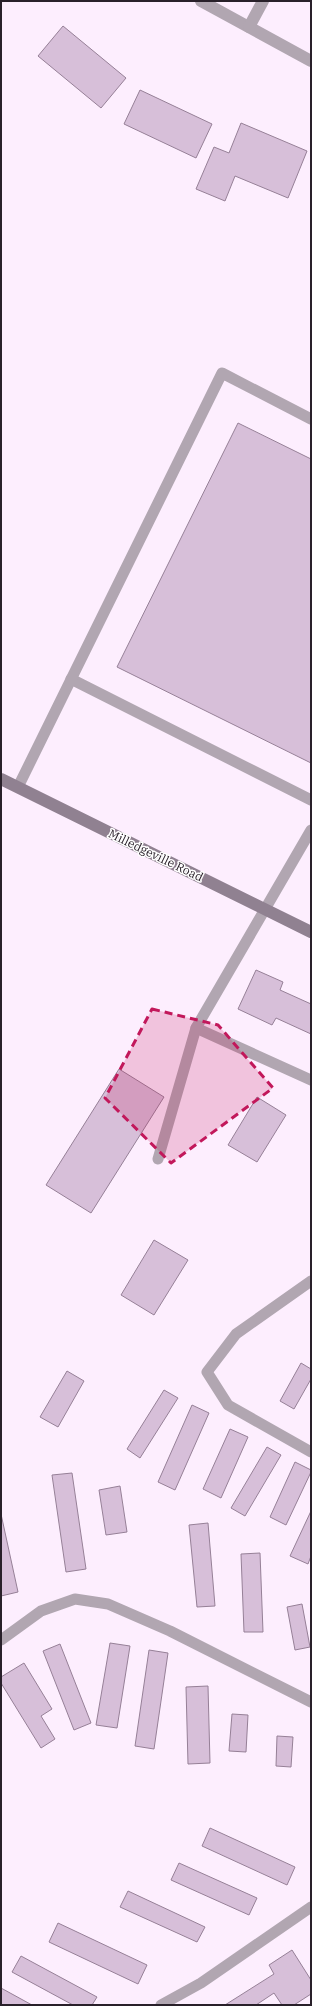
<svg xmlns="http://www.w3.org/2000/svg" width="312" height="2006" font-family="'IBM Plex Serif',serif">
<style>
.building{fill:#d7bfd9;stroke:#968097}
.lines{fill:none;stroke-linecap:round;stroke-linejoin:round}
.lane{stroke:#b1a6b1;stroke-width:11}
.street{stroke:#b1a6b1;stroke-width:12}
.secondary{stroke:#908191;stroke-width:12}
.marked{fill:#c2185b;fill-opacity:0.2;stroke:#c2185b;stroke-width:3;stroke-dasharray:8 5;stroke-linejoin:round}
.labels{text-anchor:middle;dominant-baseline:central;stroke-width:3;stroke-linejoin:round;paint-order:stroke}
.street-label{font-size:12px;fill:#29202a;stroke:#fff}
</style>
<rect width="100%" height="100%" fill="#fdeefe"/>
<g class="building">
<path d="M63,26L126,78L101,108L38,56Z"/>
<path d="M140,90L212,124L196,158L124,124Z"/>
<path d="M241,123L307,151L288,198L235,176L225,201L196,189L214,147L229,153Z"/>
<path d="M238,423L311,459V763L117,667Z"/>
<path d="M256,970L283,982L280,990L311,1004V1034L276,1018L272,1025L238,1009Z"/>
<path d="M119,1069L164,1097L91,1213L46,1185Z"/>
<path d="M257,1097L286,1115L257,1162L228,1145Z"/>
<path d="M154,1240L188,1260L154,1315L121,1295Z"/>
<path d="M301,1363L311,1369V1379L294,1409L280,1401Z"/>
<path d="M67,1371L84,1381L58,1427L40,1417Z"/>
<path d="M164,1390L178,1398L140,1458L127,1449Z"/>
<path d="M192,1405L209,1413L175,1490L158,1482Z"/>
<path d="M230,1429L248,1437L221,1498L203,1489Z"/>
<path d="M267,1447L281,1455L245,1516L231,1508Z"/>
<path d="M295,1462L311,1470V1472L286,1525L270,1517Z"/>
<path d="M72,1473L86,1569L66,1572L52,1475Z"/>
<path d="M120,1486L127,1532L106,1535L99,1490Z"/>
<path d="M311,1511V1556L308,1564L290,1556Z"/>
<path d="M1,1514L18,1592L1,1596Z"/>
<path d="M208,1523L215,1606L197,1607L189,1525Z"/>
<path d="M260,1553L263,1632H244L241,1554Z"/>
<path d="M302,1604L310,1647L295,1650L287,1607Z"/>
<path d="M110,1643L130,1646L117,1728L96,1725Z"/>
<path d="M60,1644L91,1723L74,1730L43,1651Z"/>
<path d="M149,1650L168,1653L154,1749L135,1746Z"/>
<path d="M24,1663L52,1709L41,1716L55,1739L41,1748L1,1683V1677Z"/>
<path d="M208,1686L210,1763L188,1764L186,1687Z"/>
<path d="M232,1714L248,1715L246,1752L229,1751Z"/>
<path d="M277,1736L293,1737L291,1767L276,1766Z"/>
<path d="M210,1828L295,1867L287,1885L202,1846Z"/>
<path d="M179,1863L257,1898L249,1915L171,1880Z"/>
<path d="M128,1891L205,1927L197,1942L120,1907Z"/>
<path d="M58,1923L147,1965L138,1984L49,1942Z"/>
<path d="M292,1950L311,1980V1994L294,2005H282L274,1993L256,2005H225L274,1974L269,1965Z"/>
<path d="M21,1956L97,1997L92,2005H73L12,1972Z"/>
<path d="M1,1988L32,2005H1Z"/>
</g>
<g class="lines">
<g class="lane">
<path d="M71,679L311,800"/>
<path d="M18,787L222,373L311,419"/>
<path d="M196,1028L311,1080"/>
<path d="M158,1159L196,1028L311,830"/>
<path d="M311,1281L236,1334L207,1372L228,1405L311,1452"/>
<path d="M1,1640L41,1611L75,1599L108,1604L170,1631L311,1702"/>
<path d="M161,2005L201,1983L311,1907"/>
</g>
<g class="street">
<path d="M201,1L311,61"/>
<path d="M249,27L263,1"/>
</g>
<path class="secondary" d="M1,779L311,932"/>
</g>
<path class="marked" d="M152,1009L218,1025L273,1088L171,1163L105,1098Z"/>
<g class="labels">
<g class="street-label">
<text transform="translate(156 855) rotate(26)">Milledgeville Road</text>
</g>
</g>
<rect width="312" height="2006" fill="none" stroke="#29202a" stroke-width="4"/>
</svg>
